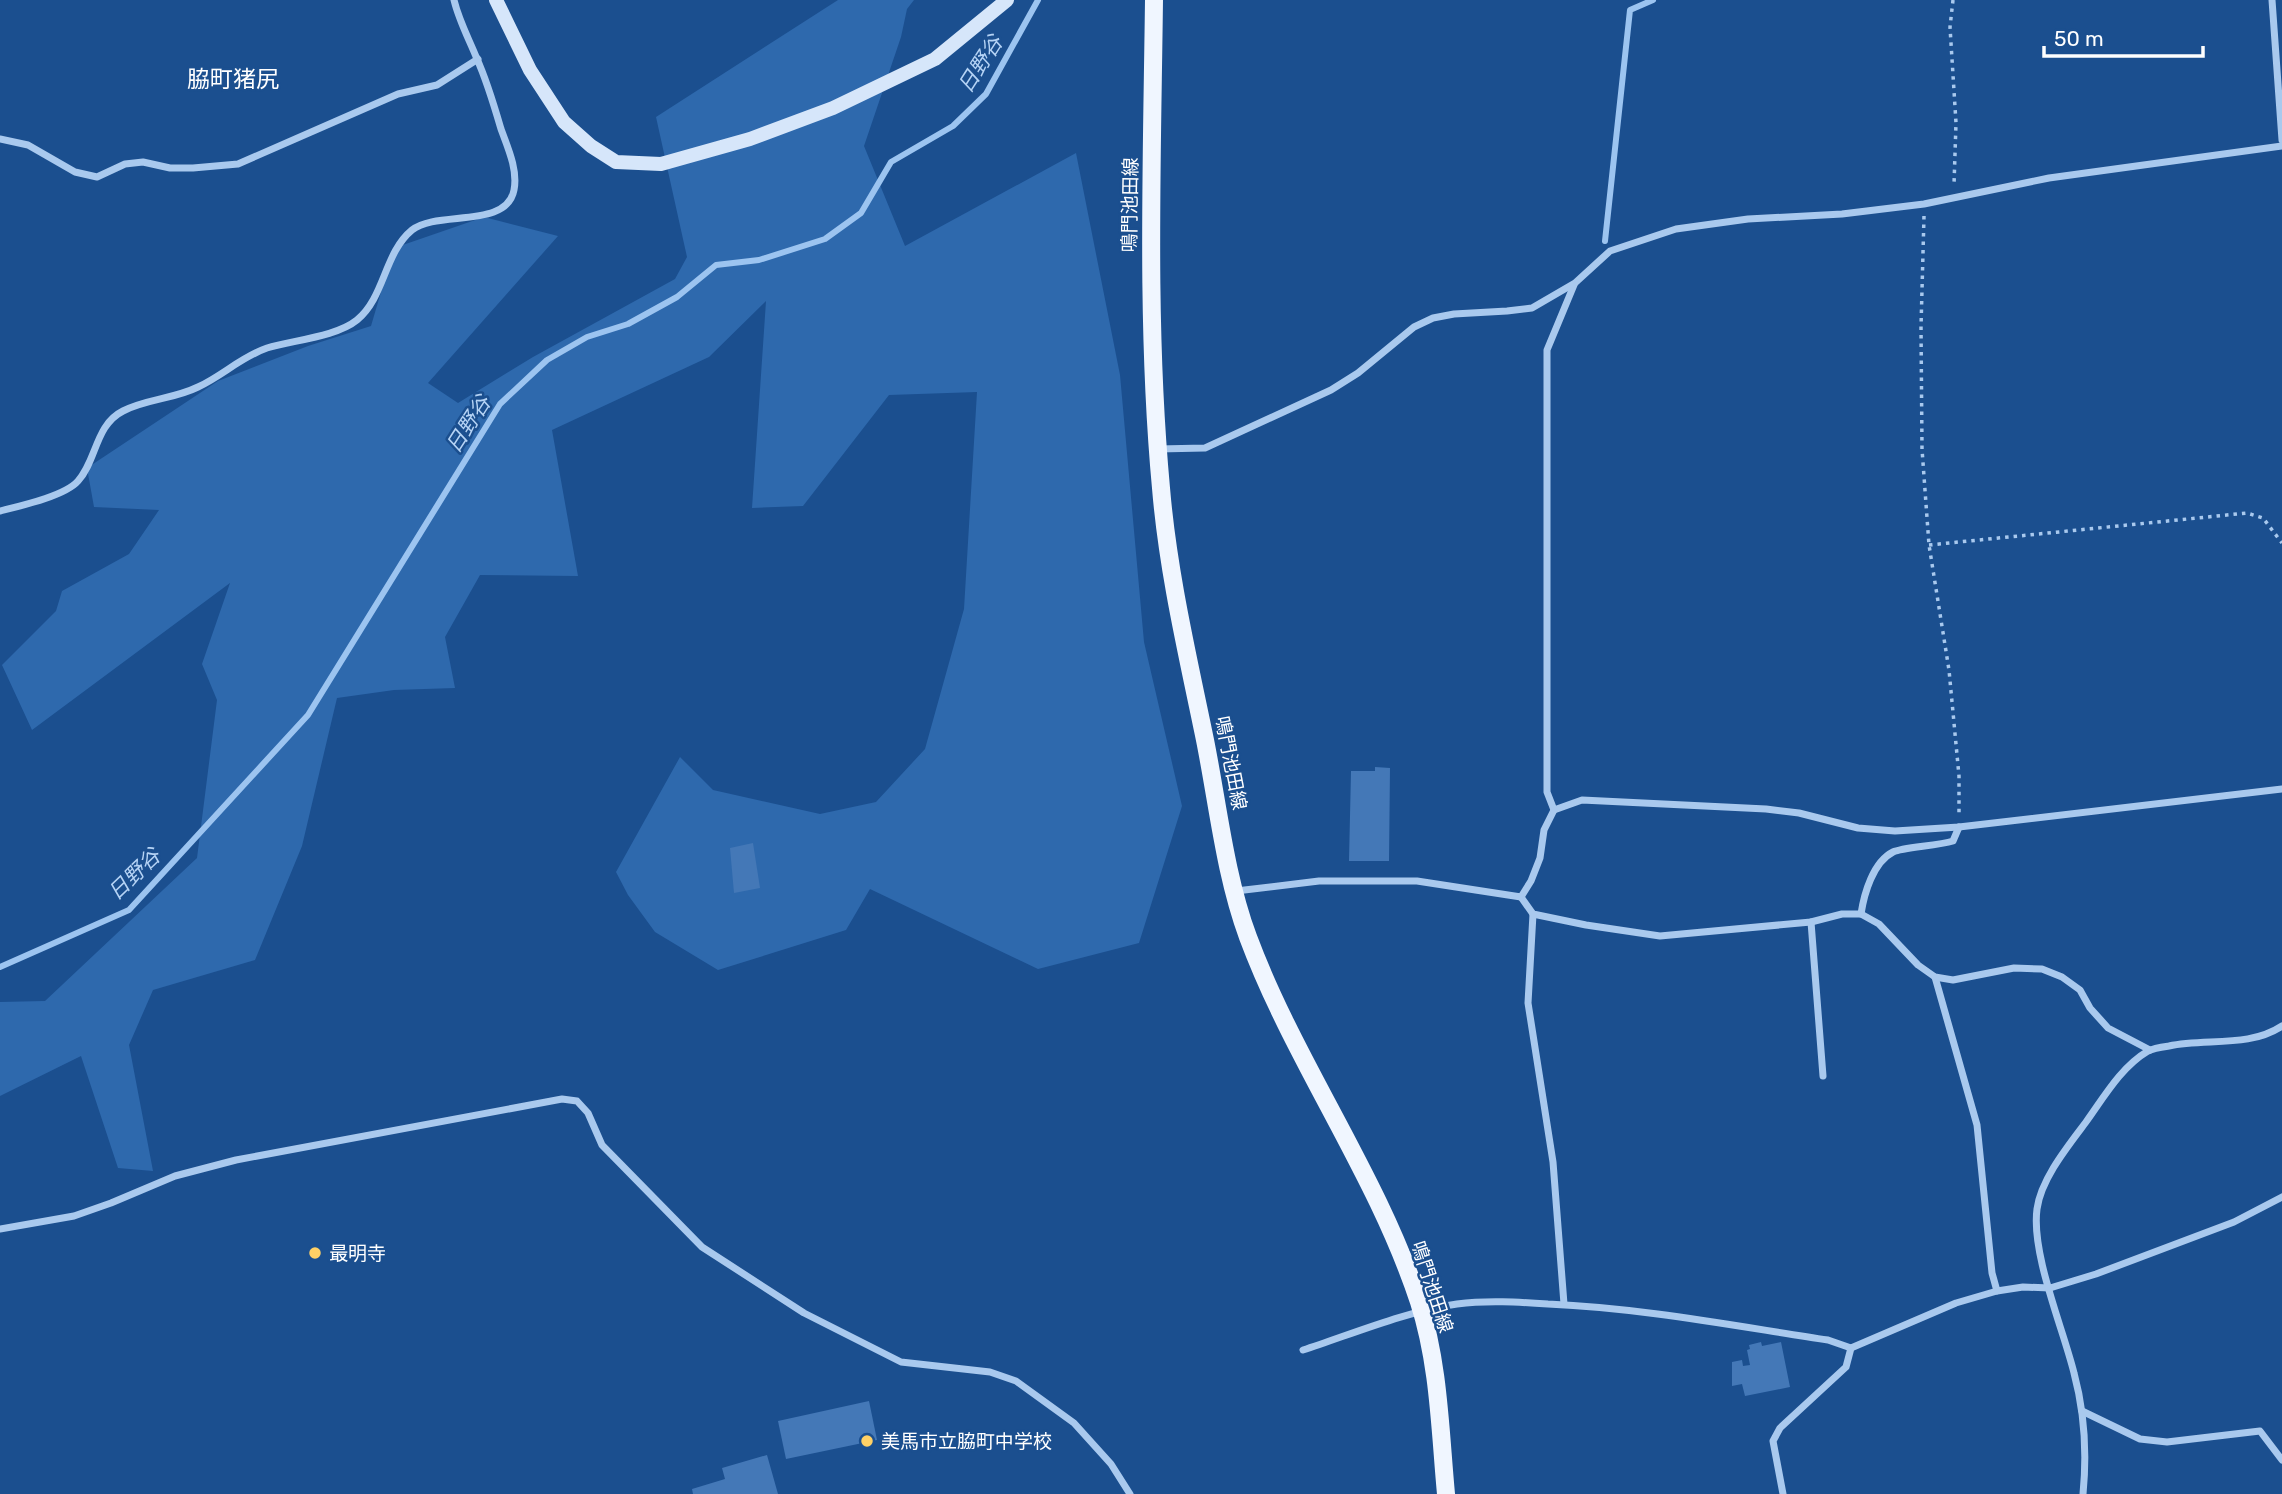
<svg xmlns="http://www.w3.org/2000/svg" width="2282" height="1494" font-family="Rubik,'Noto Sans JP',sans-serif">
<style>
.green{fill:#2e69ad}
.lines{fill:none;stroke-linecap:round;stroke-linejoin:round}
.stream{stroke:#9cc4f0;stroke-width:6}
.building{fill:#4478b7}
.path{stroke:#a9c9ee;stroke-width:3.5;stroke-dasharray:3.5 5;stroke-linecap:butt}
.street{stroke:#a9c9ee;stroke-width:7}
.secondary{stroke:#d6e6fa;stroke-width:14}
.primary{stroke:#f0f6ff;stroke-width:18}
.poi-dot{fill:#ffd166;stroke:#1b4f8f;stroke-width:2.5}
.labels{text-anchor:middle;dominant-baseline:central;stroke-width:5;stroke-linejoin:round;paint-order:stroke}
.street-label{font-size:19px;fill:#fff;stroke:#1b4f8f}
.poi-label{font-size:19px;fill:#fff;stroke:#1b4f8f;text-anchor:start}
.water-label{font-size:21px;font-style:italic;fill:#b5d3f5;stroke:#1b4f8f}
.quarter-label{font-size:23px;fill:#fff;stroke:#1b4f8f}
</style>
<rect width="100%" height="100%" fill="#1b4f8f"/>
<path class="green" d="M838,0H914L907,9L901,37L864,146L905,246L1076,153L1120,375L1144,642L1182,806L1139,943L1038,969L870,889L846,930L718,970L655,932L628,895L616,872L680,757L713,790L820,814L876,802L925,749L964,609L977,392L889,395L803,506L752,508L766,301L709,357L552,430L578,576L480,575L445,637L455,688L394,690L337,698L302,846L255,960L153,990L129,1045L153,1171L118,1168L81,1056L0,1096V1002L45,1001L197,858L217,700L202,664L230,583L32,730L2,665L56,611L62,591L129,554L159,510L94,507L87,468L218,381L308,346L371,326L394,248L484,217L558,236L428,383L458,403L533,357L675,279L687,257L656,117Z"/>
<g class="lines">
<g class="stream">
<path d="M1605,241L1630,10L1653,0"/>
<path d="M0,967L129,910L308,715L500,404L547,360L587,337L628,324L677,297L716,265L759,260L825,239L861,213L891,162L953,126L986,94L1038,0"/>
</g>
</g>
<g class="building">
<path d="M1375,767L1390,768L1389,861H1349L1351,771H1375Z"/>
<path d="M753,843L760,888L734,893L730,848Z"/>
<path d="M1761,1342L1762,1346L1781,1342L1790,1387L1745,1396L1742,1384L1732,1386V1362L1742,1360L1743,1366L1750,1365L1747,1350L1750,1349L1749,1345Z"/>
<path d="M869,1401L877,1440L786,1459L778,1421Z"/>
<path d="M767,1455L778,1494H693L692,1489L725,1479L722,1468Z"/>
</g>
<g class="lines">
<g class="path">
<path d="M1953,0L1950,27L1956,123L1954,185"/>
<path d="M1924,216L1921,327L1922,449L1929,545L1949,670L1959,776V814"/>
<path d="M1929,545L2247,513L2263,518L2282,543"/>
</g>
<g class="street">
<path d="M2272,0L2282,140"/>
<path d="M0,139L28,145L75,172L97,177L125,164L143,162L170,168H193L238,164L398,94L437,85L478,59"/>
<path d="M1158,449L1205,448L1331,390L1358,373L1414,327L1433,318L1454,314L1507,311L1532,308L1575,283L1610,251L1676,229L1748,219L1842,214L1924,204L2049,178L2282,146"/>
<path d="M0,511C20,506 65,496 78,481C97,460 95,425 123,411C146,399 174,399 198,387C222,376 241,357 267,348C293,340 336,337 357,320C385,297 384,253 412,230C437,210 507,229 514,190C518,170 508,148 501,129C494,105 487,81 477,59C469,39 459,21 454,0"/>
<path d="M1554,810L1547,792V350L1574,285"/>
<path d="M1236,891L1319,881H1417L1521,897L1531,881L1540,858L1544,830L1554,810L1582,800L1766,809L1799,813L1858,828L1895,831L1959,827L2282,789"/>
<path d="M1521,897L1533,914L1586,925L1660,936L1811,922L1842,914H1861L1879,924L1918,965L1935,977L1953,980L2014,968L2042,969L2062,977L2080,990L2090,1008L2108,1028L2150,1050"/>
<path d="M1533,914L1528,1003L1553,1162L1564,1304"/>
<path d="M1861,914C1864,894 1873,862 1893,852C1903,847 1937,846 1953,841L1959,827"/>
<path d="M1811,922L1823,1076"/>
<path d="M1935,977L1977,1125L1992,1273L1997,1291"/>
<path d="M0,1229L74,1216L111,1203L175,1176L236,1160L562,1099L577,1101L588,1113L602,1145L702,1247L804,1313L901,1362L990,1372L1016,1381L1074,1423L1111,1464L1130,1494"/>
<path d="M1303,1350C1352,1334 1407,1311 1457,1304C1487,1300 1518,1302 1548,1304C1642,1308 1735,1326 1828,1340L1851,1348"/>
<path d="M2082,1411L2140,1439L2167,1442L2260,1431L2282,1460"/>
<path d="M1783,1494L1773,1441L1780,1428L1846,1367L1851,1348L1956,1303L1997,1291L2023,1287L2050,1288L2096,1274L2234,1222L2282,1197"/>
<path d="M2083,1494C2087,1453 2085,1414 2074,1373C2063,1328 2031,1254 2037,1209C2041,1179 2068,1146 2086,1122C2104,1097 2121,1067 2148,1051C2154,1048 2162,1047 2169,1046C2206,1038 2249,1048 2282,1026"/>
</g>
<path class="secondary" d="M496,0L530,70L564,122L591,146L616,162L661,164L750,139L833,108L935,59L1007,0"/>
<path class="primary" d="M1154,0C1152,163 1146,326 1161,488C1168,573 1188,657 1205,740C1218,805 1225,875 1248,937C1295,1063 1377,1174 1419,1302C1439,1364 1440,1430 1446,1494"/>
</g>
<g class="poi-dot">
<circle cx="315" cy="1253" r="7"/>
<circle cx="867" cy="1441" r="7"/>
</g>
<g class="labels">
<g class="street-label">
<text transform="translate(1130 205) rotate(-89)">鳴門池田線</text>
<text transform="translate(1231 763) rotate(79)">鳴門池田線</text>
<text transform="translate(1432 1287) rotate(72)">鳴門池田線</text>
</g>
<g class="poi-label">
<text x="329" y="1253">最明寺</text>
<text x="881" y="1441">美馬市立脇町中学校</text>
</g>
<g class="water-label">
<text transform="translate(980 64) rotate(-57)">日野谷</text>
<text transform="translate(468 424) rotate(-57)">日野谷</text>
<text transform="translate(134 874) rotate(-44)">日野谷</text>
</g>
<g class="quarter-label">
<text x="233" y="79">脇町猪尻</text>
</g>
</g>
<path d="M2044 46v10h159v-10" fill="none" stroke="#ffffff" stroke-width="3.5"/>
<text x="2054" y="46" font-size="21" fill="#ffffff" stroke="#1b4f8f" stroke-width="5" paint-order="stroke">50 m</text>
</svg>
